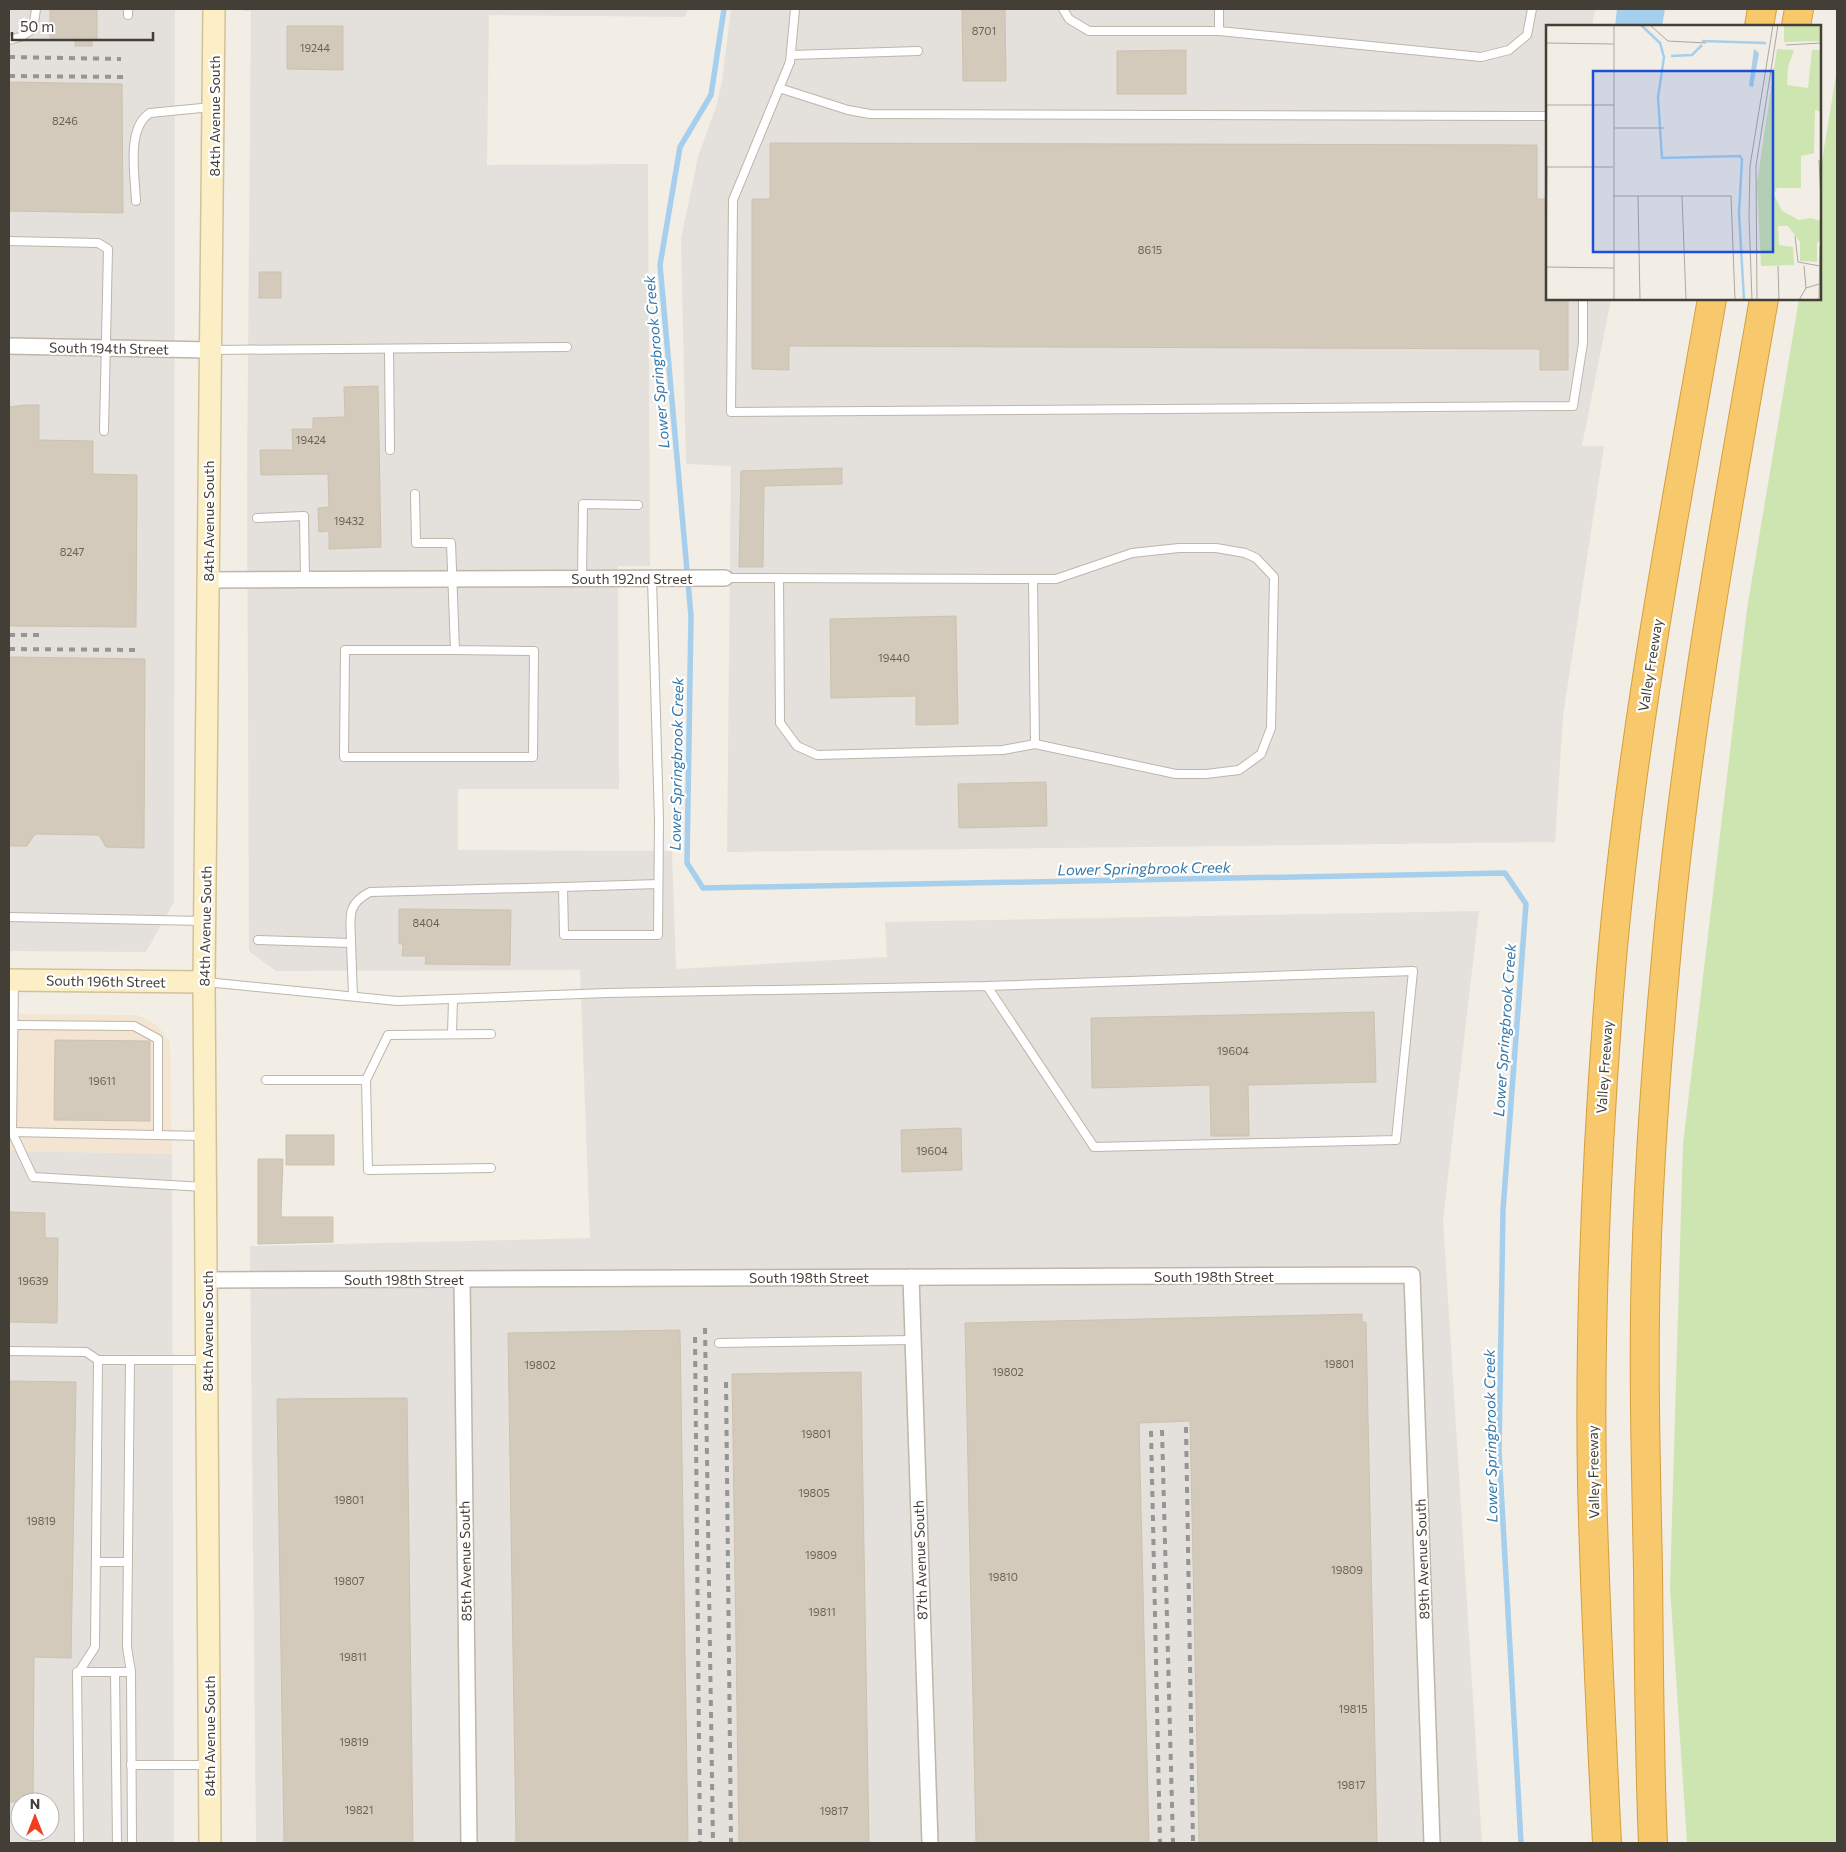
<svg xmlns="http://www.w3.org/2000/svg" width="1846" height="1852" font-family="Commissioner,sans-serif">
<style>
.commercial{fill:#f3e5d2}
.industrial{fill:#e4e0db;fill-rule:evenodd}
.green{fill:#cde5b0}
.water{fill:#a5cfec}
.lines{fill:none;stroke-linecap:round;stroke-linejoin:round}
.stream{stroke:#a5cfec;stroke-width:5.5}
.building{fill:#d3cabc;stroke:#cdc2af}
.service-casing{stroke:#bdb6a9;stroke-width:10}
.minor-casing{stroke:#bdb6a9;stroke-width:18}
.secondary-casing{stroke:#d0c298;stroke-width:24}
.motorway-casing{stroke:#d59e3d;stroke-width:30}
.service{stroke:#fff;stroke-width:8}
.minor{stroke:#fff;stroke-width:15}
.secondary{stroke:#fcefc6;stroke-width:21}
.motorway{stroke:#f7c96c;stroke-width:28}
.rail{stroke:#959595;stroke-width:4;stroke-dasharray:6 6;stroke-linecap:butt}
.labels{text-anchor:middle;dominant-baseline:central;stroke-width:4.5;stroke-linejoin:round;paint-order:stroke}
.number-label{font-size:11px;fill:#686258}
.street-label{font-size:14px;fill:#443f36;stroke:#fff}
.water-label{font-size:15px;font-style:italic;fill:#3478ab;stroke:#fff}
.inset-river{fill:none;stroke:#a5cfec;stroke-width:2.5}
.inset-road{fill:none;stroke:#aca8a0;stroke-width:1}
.view{fill:#1d4ed8;fill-opacity:0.15;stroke:#1d4ed8;stroke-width:2.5}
.inset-edge{fill:none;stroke:#443f36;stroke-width:2.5}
</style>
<rect width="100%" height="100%" fill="#f2eee6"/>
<path class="commercial" d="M9,1014L138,1015L157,1025L170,1042L172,1154L9,1151Z"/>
<g class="industrial">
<path d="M9,9H175L174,902L146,952L9,951Z"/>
<path d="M244,9H688L685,17L489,15L487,165L648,164L650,566H618L619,789H458V850L672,851L676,969L887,957L885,922L1479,911L1443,1219L1482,1843H256L250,1246L590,1238L580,970L276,971L249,951L247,474L251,11H243Z"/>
<path d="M731,9H1595L1592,26H1547V299H1611L1582,446H1604L1563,716L1555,842L727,852L731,466L686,464L681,239L698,157L717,104L722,81Z"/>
<path d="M9,1151L172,1154L174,1843H9ZM20,1802H50V1832H20Z"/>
</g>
<path class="green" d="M1837,69V1843H1687L1670,1587L1683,1144L1747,609L1799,299H1820V173Z"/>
<path class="water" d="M1617,9H1665L1662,26H1615Z"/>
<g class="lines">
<path class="stream" d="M724,9L711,95L680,147L660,265L691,616L687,863L703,888L1505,873L1526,904L1503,1210L1499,1452L1521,1843"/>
</g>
<g class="building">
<path d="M50,9H97V39H92V46H75V38H50Z"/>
<path d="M962,9H1005L1006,81H963Z"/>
<path d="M287,26H343V70L287,69Z"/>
<path d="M1186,50V94H1117V51Z"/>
<path d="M9,82L122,84L123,213L9,211Z"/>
<path d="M770,143L1537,145V199H1547V299H1568V370H1540V349L789,346V370L752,369V199H770Z"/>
<rect x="259" y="272" width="22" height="26"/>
<path d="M378,386L381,547L329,549V531L319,532L318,508L329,507L328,474L261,475L260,450H293L292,429H313V418L345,417L344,387Z"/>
<path d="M25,405H39V440L93,441V474L137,475L136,627L9,626V407Z"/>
<path d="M842,468V484L764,486L763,567H739L741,471Z"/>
<path d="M956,616L958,724L916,725V696L831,698L830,619Z"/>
<path d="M9,657L145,659L144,848L106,847L99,835L35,834L27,846H9Z"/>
<path d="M1046,782L1047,826L959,828L958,784Z"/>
<path d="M399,909L511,910L510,965L425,964L426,956H402L403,944H399Z"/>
<path d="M1374,1012L1376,1082L1248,1085L1249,1136H1211L1210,1085L1092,1088L1091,1018Z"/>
<path d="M55,1040L150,1041V1121L54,1120Z"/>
<path d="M961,1128L962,1170L902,1172L901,1130Z"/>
<rect x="286" y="1135" width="48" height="30"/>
<path d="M258,1159H283L281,1217H333V1242L258,1244Z"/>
<path d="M9,1212L45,1213V1238H58L57,1323L9,1322Z"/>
<path d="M1362,1314V1322H1366L1377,1843H1199L1190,1421L1139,1423L1149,1843H976L965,1323Z"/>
<path d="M680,1330L688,1843H516L508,1333Z"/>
<path d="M861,1372L869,1843H739L732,1374Z"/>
<path d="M9,1381L76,1382L71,1658L34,1657L33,1802H9Z"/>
<path d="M407,1398L413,1843H284L277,1399Z"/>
</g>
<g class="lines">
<g class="service-casing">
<g id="service">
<path d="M795,9L790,62L733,200L731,412L1573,406L1583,343V299"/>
<path d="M1063,9L1069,19L1089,31H1219V9"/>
<path d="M128,15V9"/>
<path d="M1219,31L1481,57L1509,50L1527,35L1532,9"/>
<path d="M9,40L20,37L33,29L36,9"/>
<path d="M791,55L918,51"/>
<path d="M779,88L848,110L870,114L1547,116"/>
<path d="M136,201C135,175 126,128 150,113L212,107"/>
<path d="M9,241L98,243L108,249L104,431"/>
<path d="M389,349L390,450"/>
<path d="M211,350L567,347"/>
<path d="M415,494L416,543H451L455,650L534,651L533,757H344L345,650H455"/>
<path d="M257,518L304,516L305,580"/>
<path d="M725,578L1056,579L1132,553L1179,548H1216L1245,553L1256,558L1274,577L1271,728L1261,754L1239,770L1206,774H1176L1035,744"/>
<path d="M779,578L780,723L797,746L817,755L1003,750L1035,744L1033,579"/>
<path d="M582,579L583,504L638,505"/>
<path d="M652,579L659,820L658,935H564L563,887L658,884"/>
<path d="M9,917L204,921"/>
<path d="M258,940L351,943C351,918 345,905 370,892L563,887"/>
<path d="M351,943L353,996"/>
<path d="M14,981L12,1132L33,1177L204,1187"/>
<path d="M206,982L397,1001L607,993L987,986L1094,1147L1396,1140L1413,971L987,986"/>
<path d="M13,1025L134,1026L158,1039V1135"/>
<path d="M452,1034L453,999"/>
<path d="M266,1080H366L368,1170L491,1168"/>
<path d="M366,1080L388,1035L491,1034"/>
<path d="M12,1132L203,1136"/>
<path d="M719,1343L913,1340"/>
<path d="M9,1351L86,1352L98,1360"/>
<path d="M130,1360H206"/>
<path d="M96,1562H128"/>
<path d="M79,1672L95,1647L98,1360H130L127,1647L131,1672"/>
<path d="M115,1672H131L132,1843"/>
<path d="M131,1765H207"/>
<path d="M79,1843L77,1672H115L117,1843"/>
</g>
</g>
<g class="minor-casing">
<g id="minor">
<path d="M9,346L209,350"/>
<path d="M207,580L725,578"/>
<path d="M911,1277L930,1843"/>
<path d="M462,1279L469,1843"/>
<path d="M206,1280L1412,1275L1432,1843"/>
</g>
</g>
<g class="secondary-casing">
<g id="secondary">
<path d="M9,980L204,982"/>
<path d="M210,1843L204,982L214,9"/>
</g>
</g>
<g class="motorway-casing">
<g id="motorway">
<path d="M1759,26L1762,9"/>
<path d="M1796,26L1799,9"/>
<path d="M1607,1843C1601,1724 1595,1604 1592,1485C1589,1313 1597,1141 1611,970C1630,745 1673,521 1712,299"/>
<path d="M1653,1843C1649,1752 1649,1661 1648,1570C1646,1469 1643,1367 1646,1266C1649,1167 1656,1068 1665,970C1684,745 1725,521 1764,299"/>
</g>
</g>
<use href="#service" class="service"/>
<use href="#minor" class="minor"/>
<use href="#secondary" class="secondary"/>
<use href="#motorway" class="motorway"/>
<g class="rail">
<path d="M9,57L121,59"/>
<path d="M9,76L127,77"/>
<path d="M9,635H45"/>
<path d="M9,649L137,650"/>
<path d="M705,1328L713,1843"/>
<path d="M695,1337L700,1843"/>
<path d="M726,1382L731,1843"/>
<path d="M1186,1427L1193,1843"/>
<path d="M1162,1430L1173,1843"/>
<path d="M1151,1431L1160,1843"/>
</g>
</g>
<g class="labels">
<g class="number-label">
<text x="984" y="30">8701</text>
<text x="315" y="47">19244</text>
<text x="65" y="120">8246</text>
<text x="1150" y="249">8615</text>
<text x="311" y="439">19424</text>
<text x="349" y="520">19432</text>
<text x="72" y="551">8247</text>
<text x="894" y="657">19440</text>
<text x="426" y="922">8404</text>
<text x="1233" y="1050">19604</text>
<text x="102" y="1080">19611</text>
<text x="932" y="1150">19604</text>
<text x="33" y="1280">19639</text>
<text x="1339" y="1363">19801</text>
<text x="540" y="1364">19802</text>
<text x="1008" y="1371">19802</text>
<text x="816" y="1433">19801</text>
<text x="814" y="1492">19805</text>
<text x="349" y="1499">19801</text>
<text x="41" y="1520">19819</text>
<text x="821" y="1554">19809</text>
<text x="1347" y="1569">19809</text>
<text x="1003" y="1576">19810</text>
<text x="349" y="1580">19807</text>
<text x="822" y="1611">19811</text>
<text x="353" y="1656">19811</text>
<text x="1353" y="1708">19815</text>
<text x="354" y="1741">19819</text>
<text x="1351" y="1784">19817</text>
<text x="359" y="1809">19821</text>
<text x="834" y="1810">19817</text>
</g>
<g class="street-label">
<text transform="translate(214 116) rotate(-90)">84th Avenue South</text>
<text transform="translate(109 348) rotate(1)">South 194th Street</text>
<text transform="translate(208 521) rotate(-90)">84th Avenue South</text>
<text x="632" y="578">South 192nd Street</text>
<text transform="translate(1650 665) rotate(-81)">Valley Freeway</text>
<text transform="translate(205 926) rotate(-89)">84th Avenue South</text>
<text transform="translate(106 981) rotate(1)">South 196th Street</text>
<text transform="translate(1604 1067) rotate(-86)">Valley Freeway</text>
<text x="1214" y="1276">South 198th Street</text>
<text x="809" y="1277">South 198th Street</text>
<text x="404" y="1279">South 198th Street</text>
<text transform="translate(207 1331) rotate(-90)">84th Avenue South</text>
<text transform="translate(1593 1472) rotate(-91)">Valley Freeway</text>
<text transform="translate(1422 1559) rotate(-92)">89th Avenue South</text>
<text transform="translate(920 1560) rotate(-92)">87th Avenue South</text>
<text transform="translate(465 1561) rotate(-91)">85th Avenue South</text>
<text transform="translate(209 1736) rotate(-90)">84th Avenue South</text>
</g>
<g class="water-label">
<text transform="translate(656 362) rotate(-95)">Lower Springbrook Creek</text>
<text transform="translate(676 764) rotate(-89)">Lower Springbrook Creek</text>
<text transform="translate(1144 868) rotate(-1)">Lower Springbrook Creek</text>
<text transform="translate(1504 1030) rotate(-86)">Lower Springbrook Creek</text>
<text transform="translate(1490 1436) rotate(-91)">Lower Springbrook Creek</text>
</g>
</g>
<g transform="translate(1546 25)">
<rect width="275" height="275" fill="#f2eee6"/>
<path d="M238,0H275V16L238,17ZM231,24L248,25L242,42L241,60L262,63L266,25H275V87L269,85L268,128L255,131V163H231L228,169L236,186L253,195L265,193L275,196V215L271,218V237L254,236V217L242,201H232L233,220L247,222L248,240L215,241L211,158Z" fill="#cde5b0"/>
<path d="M208,24L213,28L207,62L203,61Z" fill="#a5cfec"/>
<path class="inset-river" d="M95,0L114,18L118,32L112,72L116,133L194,131L196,134L193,188L198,275M156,16L220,18M125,31L146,30L156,20"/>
<path class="inset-road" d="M68,0V275M104,0L122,16L160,18M0,18L67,19M240,20L275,18M0,80H68M68,103H118M273,135L275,174M0,142H67M67,171H185L189,275M92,171L94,275M136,171L140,275M249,211L252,237L274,241M232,241L233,275M258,241L260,263M0,242L1,142M0,242L68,243M206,275L203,191L204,141L227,0M211,275L210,141L232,0M253,275L260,263L273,259M273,275L274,221"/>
<path class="view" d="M47,46H227V227H47Z"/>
<rect width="275" height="275" class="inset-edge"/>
</g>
<rect width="1846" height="1852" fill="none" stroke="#443f36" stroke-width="20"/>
<g transform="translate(35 1817)"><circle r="24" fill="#ffffff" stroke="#b4b2af"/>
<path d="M0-4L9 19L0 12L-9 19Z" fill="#ef3f20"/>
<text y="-8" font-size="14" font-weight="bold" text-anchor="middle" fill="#443f36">N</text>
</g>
<path d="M12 32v8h141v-8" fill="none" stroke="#443f36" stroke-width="2.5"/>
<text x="20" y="32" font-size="15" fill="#443f36" stroke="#ffffff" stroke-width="4" paint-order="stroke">50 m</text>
</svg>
